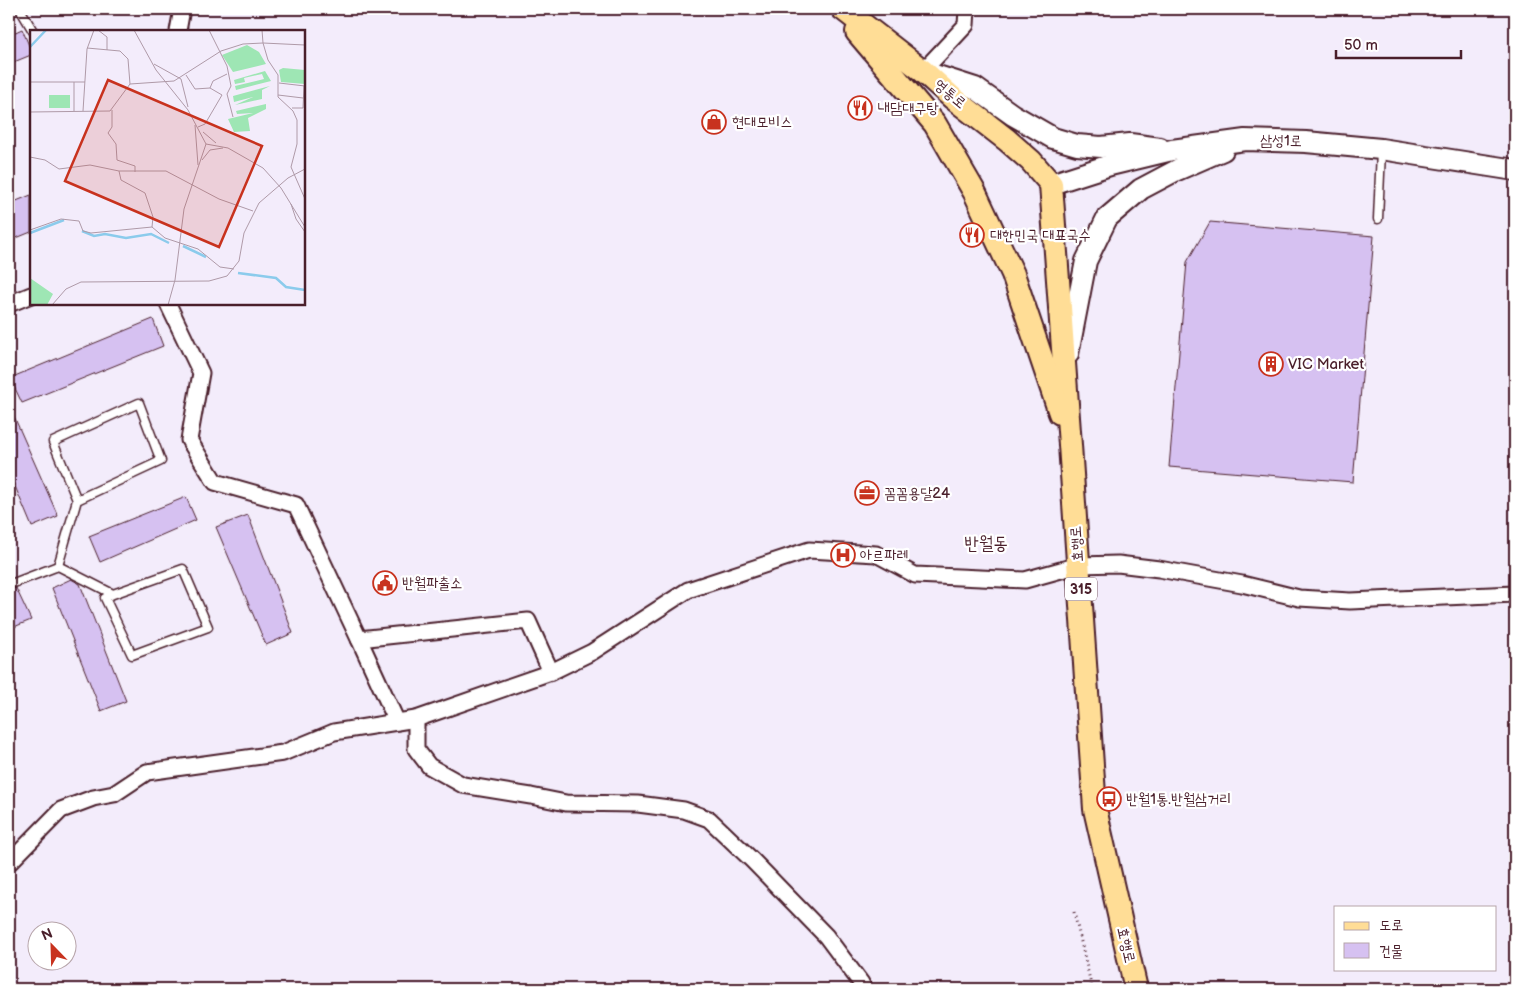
<svg xmlns="http://www.w3.org/2000/svg" width="1524" height="998" font-family="'Balsamiq Sans','Poor Story',sans-serif">
<style>
.building{fill:#d6c1f1;stroke:#4a1f2b}
.lines{fill:none;stroke-linecap:round;stroke-linejoin:round}
.lane-casing{stroke:#4a1f2b;stroke-width:11}
.street-casing{stroke:#4a1f2b;stroke-width:19}
.secondary-casing{stroke:#4a1f2b;stroke-width:24}
.primary-casing{stroke:#4a1f2b;stroke-width:26}
.path{stroke:#4a1f2b;stroke-width:3;stroke-dasharray:1 4;stroke-linecap:butt}
.lane{stroke:#fff;stroke-width:8}
.street{stroke:#fff;stroke-width:15}
.secondary{stroke:#fff;stroke-width:20}
.primary{stroke:#ffdd96;stroke-width:22}
.labels{text-anchor:middle;dominant-baseline:central;stroke-width:4.5;stroke-linejoin:round;paint-order:stroke}
.shield{fill:#fff;stroke:#80626b;stroke-width:1}
.shield-label{font-size:14px;font-weight:bold;fill:#4a1f2b}
.street-label{font-size:15px;fill:#4a1f2b;stroke:#fff}
.poi-label{font-size:15px;fill:#4a1f2b;stroke:#fff;text-anchor:start}
.quarter-label{font-size:18px;fill:#4a1f2b;stroke:#fff}
.inset-river{fill:none;stroke:#8bcbec;stroke-width:2.5}
.inset-road{fill:none;stroke:#af9aa8;stroke-width:1}
.view{fill:#c8321e;fill-opacity:0.15;stroke:#c8321e;stroke-width:2.5}
.inset-edge{fill:none;stroke:#4a1f2b;stroke-width:2.5}
</style>
<rect width="100%" height="100%" fill="#f3ecfb"/>
<filter id="ink" filterUnits="userSpaceOnUse"><feTurbulence type="fractalNoise" baseFrequency=".02" numOctaves="2"/><feDisplacementMap in="SourceGraphic" scale="10" xChannelSelector="R" yChannelSelector="G"/><feConvolveMatrix kernelMatrix="1 2 1 2 8 2 1 2 1" color-interpolation-filters="sRGB"/></filter>
<g filter="url(#ink)">
<g class="building">
<path d="M22,29L31,50V55L9,64V35Z"/>
<path d="M31,195V232L9,241V204Z"/>
<path d="M1210,222L1374,236L1353,482L1169,467L1187,262Z"/>
<path d="M153,319L163,346L22,403L10,378Z"/>
<path d="M9,405L58,516L32,527L9,472Z"/>
<path d="M186,497L196,520L100,562L89,536Z"/>
<path d="M248,515L293,633L266,645L216,527Z"/>
<path d="M71,579L80,584L126,701L101,711L52,588Z"/>
<path d="M16,588L31,620L9,629V589Z"/>
</g>
<g class="lines">
<g class="lane-casing">
<g id="lane">
<path d="M20,9L33,31"/>
<path d="M1378,219L1381,151"/>
<path d="M58,566L77,500L53,442L139,403L161,461L77,500"/>
<path d="M11,584L58,566L113,594L183,569L208,627L132,655L105,598L113,594"/>
</g>
</g>
<g class="street-casing">
<g id="street">
<path d="M178,31L182,9"/>
<path d="M923,71L966,25L967,9"/>
<path d="M9,304L31,295"/>
<path d="M168,304L201,373L189,440L215,482L296,505L359,639L528,621L551,672"/>
<path d="M359,639L397,722"/>
<path d="M416,719V749L429,766L463,785L531,796L566,803L638,804L684,810L709,819L752,860L826,936L861,983L864,989"/>
<path d="M9,863L61,810L93,798L114,794L147,772L283,753L334,732L416,719L551,672L592,652L688,590L809,550L876,554L915,575L1025,580L1079,565L1118,564L1159,569L1242,584L1299,598L1350,601L1515,594"/>
</g>
</g>
<g class="secondary-casing">
<g id="secondary">
<path d="M925,72L975,88L1013,115L1053,138L1077,145L1101,147L1130,144L1160,148"/>
<path d="M1051,184L1110,165L1172,150L1245,140L1306,142L1381,149L1515,170"/>
<path d="M1068,354L1086,261L1107,218L1141,189L1177,170L1223,150"/>
</g>
</g>
<g class="primary-casing">
<g id="primary">
<path d="M843,9L923,71L953,98L1007,140L1031,161L1051,184L1070,445L1095,809L1136,989"/>
<path d="M857,32L935,124L975,193L1013,274L1060,413"/>
</g>
</g>
<path class="path" d="M1074,912L1092,989"/>
<use href="#lane" class="lane"/>
<use href="#street" class="street"/>
<use href="#secondary" class="secondary"/>
<use href="#primary" class="primary"/>
</g>
</g>
<defs>
<g id="restaurant-ring" transform="scale(1.25)"><circle r="9.5" fill="#fff" stroke="#c8321e" stroke-width="1.5"/><path d="M-5-6h1v4h1v-4h1v4h1v-4h1v5L-1.5 .5V6h-2V.5L-5-1ZM5-6V6H3V1.5H1.5Q1.5-4 5-6Z" fill="#c8321e"/></g>
<g id="shop-ring" transform="scale(1.25)"><circle r="9.5" fill="#fff" stroke="#c8321e" stroke-width="1.5"/><path d="M-5-2.5h2.3a2.7 3.5 0 0 1 5.4 0H5L5.5 6h-11ZM-1.5-2.5h3a1.5 2.3 0 0 0-3 0Z" fill="#c8321e"/></g>
<g id="building-ring" transform="scale(1.25)"><circle r="9.5" fill="#fff" stroke="#c8321e" stroke-width="1.5"/><path d="M-4-6H4V6H1V3H-1V6H-4ZM-2.5-4.3h1.7v1.8h-1.7ZM.8-4.3h1.7v1.8H.8ZM-2.5-1h1.7V.8h-1.7ZM.8-1h1.7V.8H.8Z" fill="#c8321e"/></g>
<g id="office-ring" transform="scale(1.25)"><circle r="9.5" fill="#fff" stroke="#c8321e" stroke-width="1.5"/><path d="M-6-3h4V-5.5h4V-3h4V5H-6ZM-1-4.5V-3h2v-1.5ZM-6 0V1H6V0Z" fill="#c8321e"/></g>
<g id="hospital-ring" transform="scale(1.25)"><circle r="9.5" fill="#fff" stroke="#c8321e" stroke-width="1.5"/><path d="M-5-5h3v3.5h4V-5h3V5h-3V1.5h-4V5h-3Z" fill="#c8321e"/></g>
<g id="civic-ring" transform="scale(1.25)"><circle r="9.5" fill="#fff" stroke="#c8321e" stroke-width="1.5"/><path d="M-.6-6.5H3V-4.5H.6V-3L4-1V1h2V6H-6V1h2V-1L-.6-3ZM-1.2 2.5V6h2.4V2.5Z" fill="#c8321e"/></g>
<g id="bus-ring" transform="scale(1.25)"><circle r="9.5" fill="#fff" stroke="#c8321e" stroke-width="1.5"/><path d="M-5-6H5V4H4V6H2V4H-2V6H-4V4H-5ZM-3.5-4V0h7V-4ZM-3.5 1.2v1.5H-2V1.2ZM2 1.2v1.5H3.5V1.2Z" fill="#c8321e"/></g>
</defs>
<g fill-rule="evenodd">
<use href="#restaurant-ring" x="860" y="108"/>
<use href="#shop-ring" x="714" y="122"/>
<use href="#restaurant-ring" x="972" y="235"/>
<use href="#building-ring" x="1271" y="364"/>
<use href="#office-ring" x="867" y="493"/>
<use href="#hospital-ring" x="843" y="555"/>
<use href="#civic-ring" x="385" y="583"/>
<use href="#bus-ring" x="1109" y="799"/>
</g>
<g class="labels">
<rect class="shield" x="1065" y="577.5" width="32" height="23" rx="4"/>
<g class="shield-label">
<text x="1081" y="589">315</text>
</g>
<g class="street-label">
<text transform="translate(950 94) rotate(40)">영통로</text>
<text transform="translate(1281 141) rotate(1)">삼성1로</text>
<text transform="translate(1077 544) rotate(-94)">효행로</text>
<text transform="translate(1126 945) rotate(77)">효행로</text>
</g>
<g class="poi-label">
<text x="878" y="108">내담대구탕</text>
<text x="732" y="122">현대모비스</text>
<text x="990" y="235">대한민국 대표국수</text>
<text x="1288" y="364">VIC Market</text>
<text x="884" y="493">꼼꼼용달24</text>
<text x="860" y="555">아르파레</text>
<text x="402" y="583">반월파출소</text>
<text x="1126" y="799">반월1통.반월삼거리</text>
</g>
<g class="quarter-label">
<text x="986" y="543">반월동</text>
</g>
</g>
<g transform="translate(30 30)">
<rect width="275" height="275" fill="#f3ecfb"/>
<path d="M217,15L229,22L236,34L203,42L192,25ZM253,38L275,40V54L251,52L249,40ZM235,41L241,51L206,60L205,56L234,49L232,44L214,48L215,52L205,54L204,50ZM240,56L232,60V69L205,75L223,67L204,72L203,66ZM19,65H40V78H19ZM236,74V79L218,88L220,101L204,102L198,89L223,83L207,84L206,81ZM0,248L23,264L17,275H0Z" fill="#9ee6b4"/>
<path class="inset-river" d="M0,17L16,0M52,201L64,206L75,204L96,208L121,204L139,213M0,203L34,190M153,216L176,227M208,243L246,248L256,257L275,260"/>
<path class="inset-road" d="M68,0L77,7V20M104,0L126,40L158,80L176,114M179,0L197,36L201,56L197,64L203,87M232,0L233,13L275,15M57,18L90,21L98,29L100,54M124,34L151,49L158,77M156,45L165,59L180,58L192,65L175,94L168,97M0,52H55M249,53L275,56M180,58L183,51L197,44M248,65L273,68M262,78H273L274,56M82,80V97L78,103L86,114L87,130L105,136V142M44,81V52M53,81L57,19L64,0M0,82L80,81L100,54L144,51L191,21L213,14L233,13L238,30L248,45V67L263,81L267,90V114L261,137L275,169M165,95L168,135M173,102L186,113M176,114L198,118L233,138L251,158L275,197M0,127L15,130L29,139L60,135L89,141H136L189,169L223,181M172,130L180,120L193,118M89,141L91,150L115,163L123,187L122,197M261,174L266,189L275,202M0,200L31,189L49,191L53,201L61,203L122,197L135,208L168,219L190,237L204,239M22,275L36,259L51,252L179,251L197,246L209,231L214,203L229,173L258,148L275,139M138,275L145,250L154,179L176,114"/>
<path class="view" d="M78,50L232,116L189,217L35,151Z"/>
<rect width="275" height="275" class="inset-edge"/>
</g>
<rect width="1524" height="998" fill="none" stroke="#fff" stroke-width="30"/>
<rect x="15" y="15" width="1494" height="968" fill="none" stroke="#4a1f2b" stroke-width="2" filter="url(#ink)"/>
<rect x="1334" y="906" width="162" height="65" fill="#ffffff" stroke="#b7a5aa"/>
<rect x="1344" y="922" width="25" height="8" fill="#ffdd96" stroke="#b7a5aa"/>
<text x="1379" y="930" font-size="15" fill="#4a1f2b">도로</text>
<rect x="1344" y="943" width="25" height="15" fill="#d6c1f1" stroke="#b7a5aa"/>
<text x="1379" y="956" font-size="15" fill="#4a1f2b">건물</text>
<g transform="translate(52 946) rotate(337)"><circle r="24" fill="#ffffff" stroke="#b7a5aa"/>
<path d="M0-4L9 19L0 12L-9 19Z" fill="#c8321e"/>
<text y="-8" font-size="14" font-weight="bold" text-anchor="middle" fill="#4a1f2b">N</text>
</g>
<path d="M1336 50v8h125v-8" fill="none" stroke="#4a1f2b" stroke-width="2.5"/>
<text x="1344" y="50" font-size="15" fill="#4a1f2b" stroke="#ffffff" stroke-width="4" paint-order="stroke">50 m</text>
</svg>
